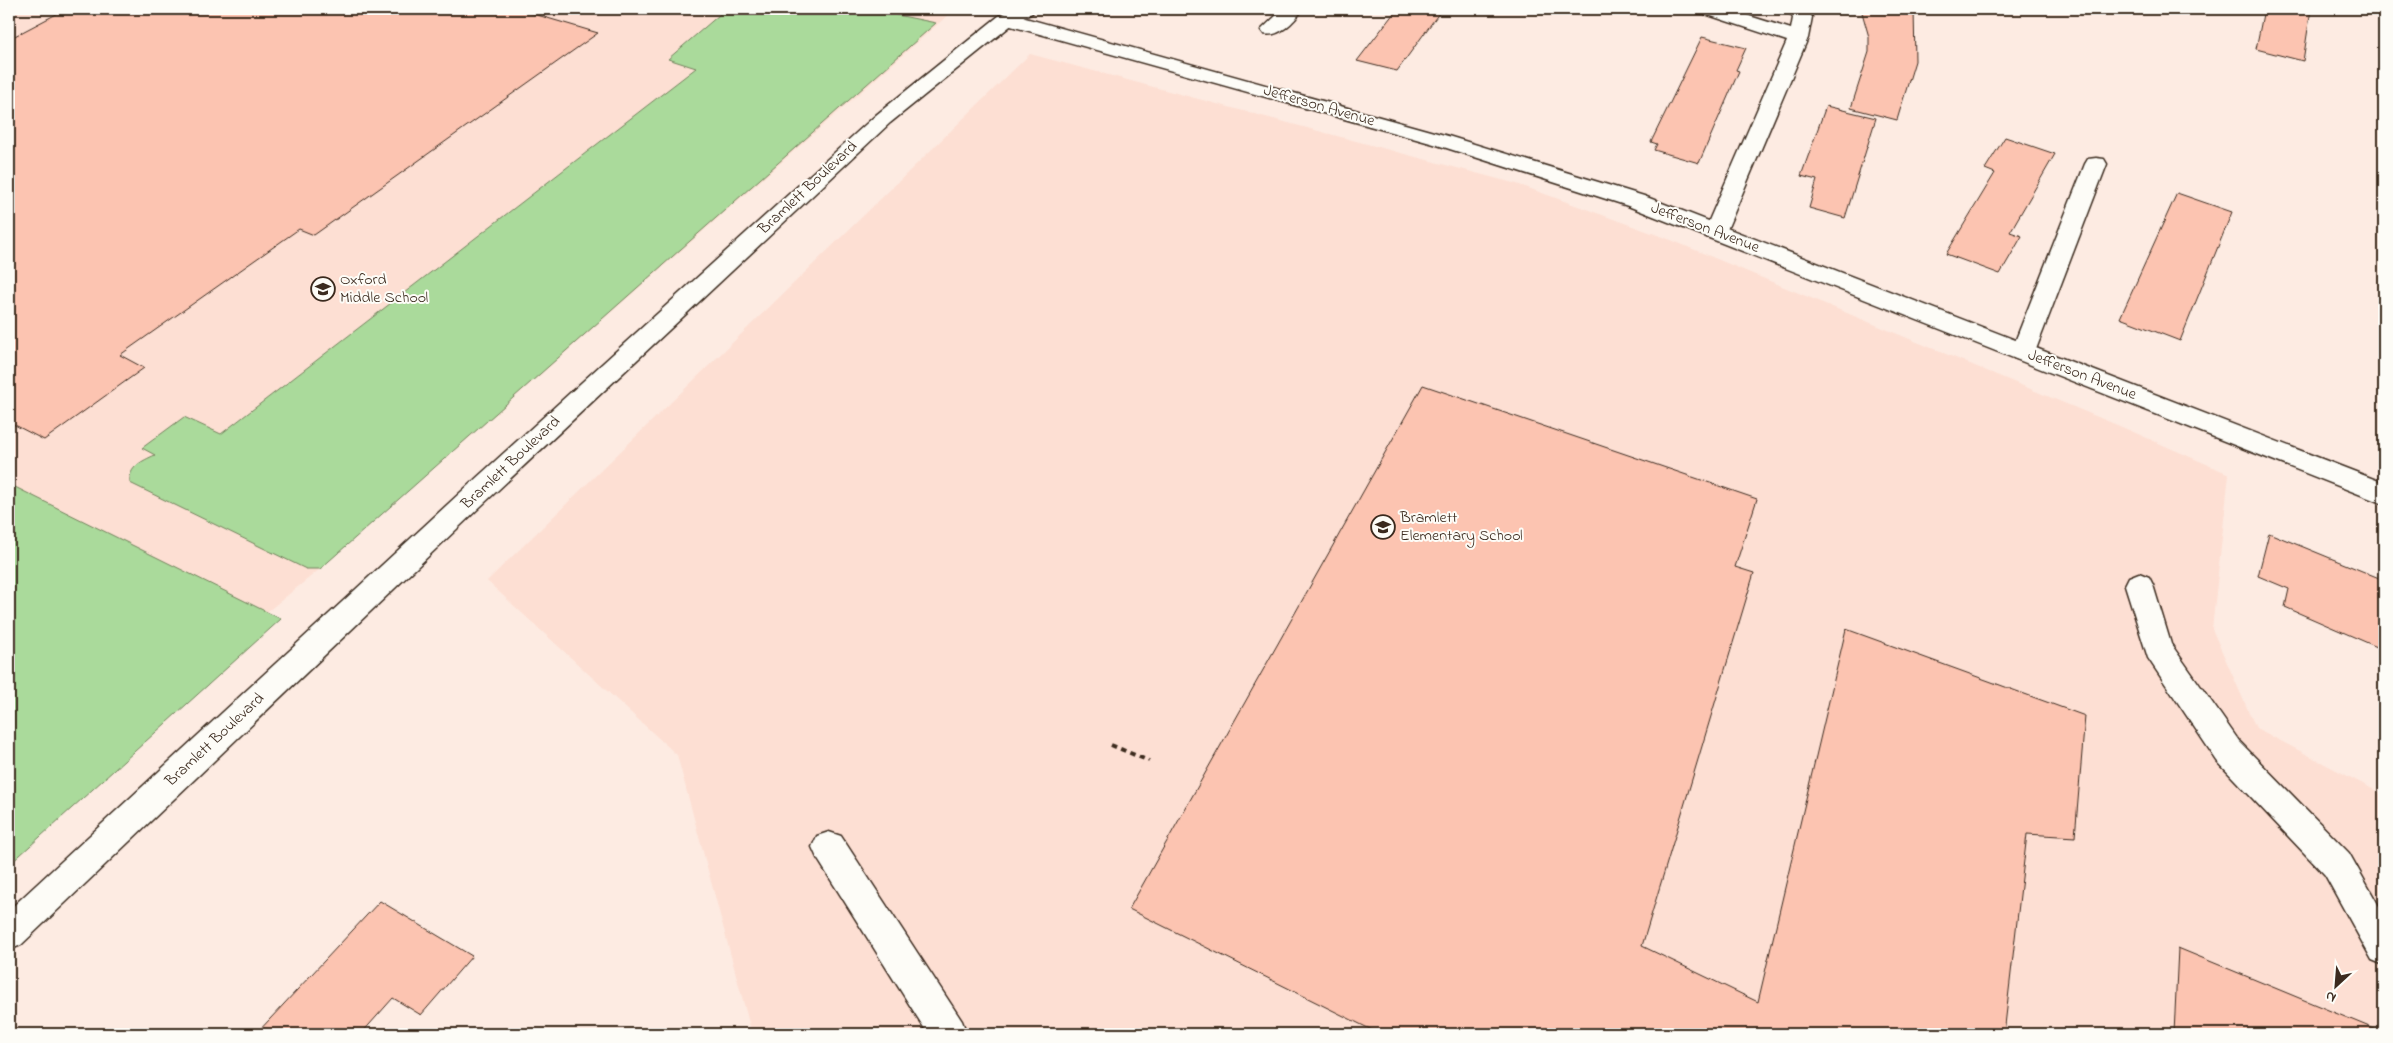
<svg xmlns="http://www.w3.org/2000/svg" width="2393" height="1043" font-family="'Indie Flower',sans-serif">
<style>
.built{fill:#fddfd3}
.green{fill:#aada9b;stroke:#72825c}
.building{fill:#fcc4b1;stroke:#3b2a1e}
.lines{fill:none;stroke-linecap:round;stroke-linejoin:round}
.lane-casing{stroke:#3b2a1e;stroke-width:3}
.street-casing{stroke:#3b2a1e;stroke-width:3}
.secondary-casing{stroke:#3b2a1e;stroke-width:3}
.path{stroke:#3b2a1e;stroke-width:4;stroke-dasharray:5.5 4.5;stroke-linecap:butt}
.lane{fill:#fdfcf7;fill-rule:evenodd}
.street{fill:#fdfcf7;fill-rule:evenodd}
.secondary{fill:#fdfcf7;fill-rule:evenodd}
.labels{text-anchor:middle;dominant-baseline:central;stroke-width:4;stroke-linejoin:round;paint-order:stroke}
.street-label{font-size:16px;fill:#3b2a1e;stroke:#fdfcf7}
.poi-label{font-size:16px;fill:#3b2a1e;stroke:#fdfcf7;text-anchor:start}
</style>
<rect width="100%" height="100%" fill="#fdebe2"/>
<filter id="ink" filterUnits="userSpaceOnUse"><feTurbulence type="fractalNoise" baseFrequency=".02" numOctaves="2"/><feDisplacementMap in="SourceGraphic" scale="10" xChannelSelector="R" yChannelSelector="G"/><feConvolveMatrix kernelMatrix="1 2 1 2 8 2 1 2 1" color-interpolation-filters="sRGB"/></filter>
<g filter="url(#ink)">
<g class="built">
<path d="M9,9H955L320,569L185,678L9,623Z"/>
<path d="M1030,54L1517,184L1671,240L2122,427L2229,474L2212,629L2256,728L2384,795V1034H752L677,755L487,581Z"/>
</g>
<g class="green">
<path d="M726,9H868L936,23L320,569H306L130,483C128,467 142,461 155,455L142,448L184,417L221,434L696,68L668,59Z"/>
<path d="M9,484L281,619L9,865Z"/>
</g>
<g class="building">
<path d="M66,9H517L598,33L314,235L299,229L120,355L144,368L44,440L9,422V39Z"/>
<path d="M1397,9H1442L1397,71L1357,61Z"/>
<path d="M1861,9H1914L1915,61L1897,120L1851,108L1869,52V37Z"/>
<path d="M2264,9H2311L2303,61L2256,49Z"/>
<path d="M1702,37L1746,48L1736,70L1739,71L1699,163L1654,150L1657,144L1651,142Z"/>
<path d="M1826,106L1876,118L1845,218L1809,208L1817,180L1801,176Z"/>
<path d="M2005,137L2055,154L2010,232L2022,236L2000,274L1946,254L1995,173L1985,169Z"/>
<path d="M2177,193L2232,212L2180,341L2120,318Z"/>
<path d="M1423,385L1757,499L1735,567L1754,573L1642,946L1758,1002L1846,629L2085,716L2075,837L2027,834L2004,1034H1380L1129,909Z"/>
<path d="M2269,533L2384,580V650L2285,607L2289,589L2258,576Z"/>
<path d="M380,901L472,956L421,1015L393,998L361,1034H256Z"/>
<path d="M2178,948L2384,1033V1034H2174Z"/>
</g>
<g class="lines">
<g class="lane-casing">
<g id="lane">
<path d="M1283,9H1303C1295,21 1279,38 1264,34L1261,30Z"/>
<path d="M1700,9H1727L1791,29L1793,18L1787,9H1806L1812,17L1808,38L1726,232L1723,237L1715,239L1707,237L1704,232L1787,41L1702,13Z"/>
<path d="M2096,158L2104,159L2107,164L2035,352L2032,358L2023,361L2014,358L2011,352L2085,164L2088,159Z"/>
<path d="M2139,573L2149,577L2153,585L2171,644L2239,741L2349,853L2384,915V965L2372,960L2325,875L2217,761L2148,658L2125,585L2129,577Z"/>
<path d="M829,832L841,836L962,1021L967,1034H928L817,858L812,847L817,836Z"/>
</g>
</g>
<g class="street-casing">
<path id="street" d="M1007,13L1448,136L1644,196L2384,483V504L1628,206L1434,144L1000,23L998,19L1000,15Z"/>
</g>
<g class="secondary-casing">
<path id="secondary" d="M1012,9H1034L1032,13L1014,23L890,123L481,506L21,945L9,950V910L461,492L876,115L1000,15Z"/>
</g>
<path class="path" d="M1111,745L1149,761"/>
<use href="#lane" class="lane"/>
<use href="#street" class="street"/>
<use href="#secondary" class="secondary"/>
</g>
</g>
<defs>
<g id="school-ring" transform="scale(1.25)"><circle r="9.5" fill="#fdfcf7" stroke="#3b2a1e" stroke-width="1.5"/><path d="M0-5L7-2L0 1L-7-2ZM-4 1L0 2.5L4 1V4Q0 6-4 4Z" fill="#3b2a1e"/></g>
</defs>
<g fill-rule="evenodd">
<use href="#school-ring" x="323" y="289"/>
<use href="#school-ring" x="1383" y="527"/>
</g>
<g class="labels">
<g class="street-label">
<text transform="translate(1319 106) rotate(16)">Jefferson Avenue</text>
<text transform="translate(808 188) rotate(-43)">Bramlett Boulevard</text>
<text transform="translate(1705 228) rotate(21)">Jefferson Avenue</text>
<text transform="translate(2082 375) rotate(21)">Jefferson Avenue</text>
<text transform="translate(511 463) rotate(-43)">Bramlett Boulevard</text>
<text transform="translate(215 740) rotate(-43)">Bramlett Boulevard</text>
</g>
<g class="poi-label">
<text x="340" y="280">Oxford<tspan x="340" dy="18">Middle School</tspan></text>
<text x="1400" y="518">Bramlett<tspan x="1400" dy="18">Elementary School</tspan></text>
</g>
</g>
<rect width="2393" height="1043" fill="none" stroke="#fdfcf7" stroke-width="30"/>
<rect x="15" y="15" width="2363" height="1013" fill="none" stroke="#3b2a1e" stroke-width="2" filter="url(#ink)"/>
<g transform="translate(2336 986) rotate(206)" stroke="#fdfcf7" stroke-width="4" paint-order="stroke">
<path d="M0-4L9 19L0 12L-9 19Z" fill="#3b2a1e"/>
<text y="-8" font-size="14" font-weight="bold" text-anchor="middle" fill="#3b2a1e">N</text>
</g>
</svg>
